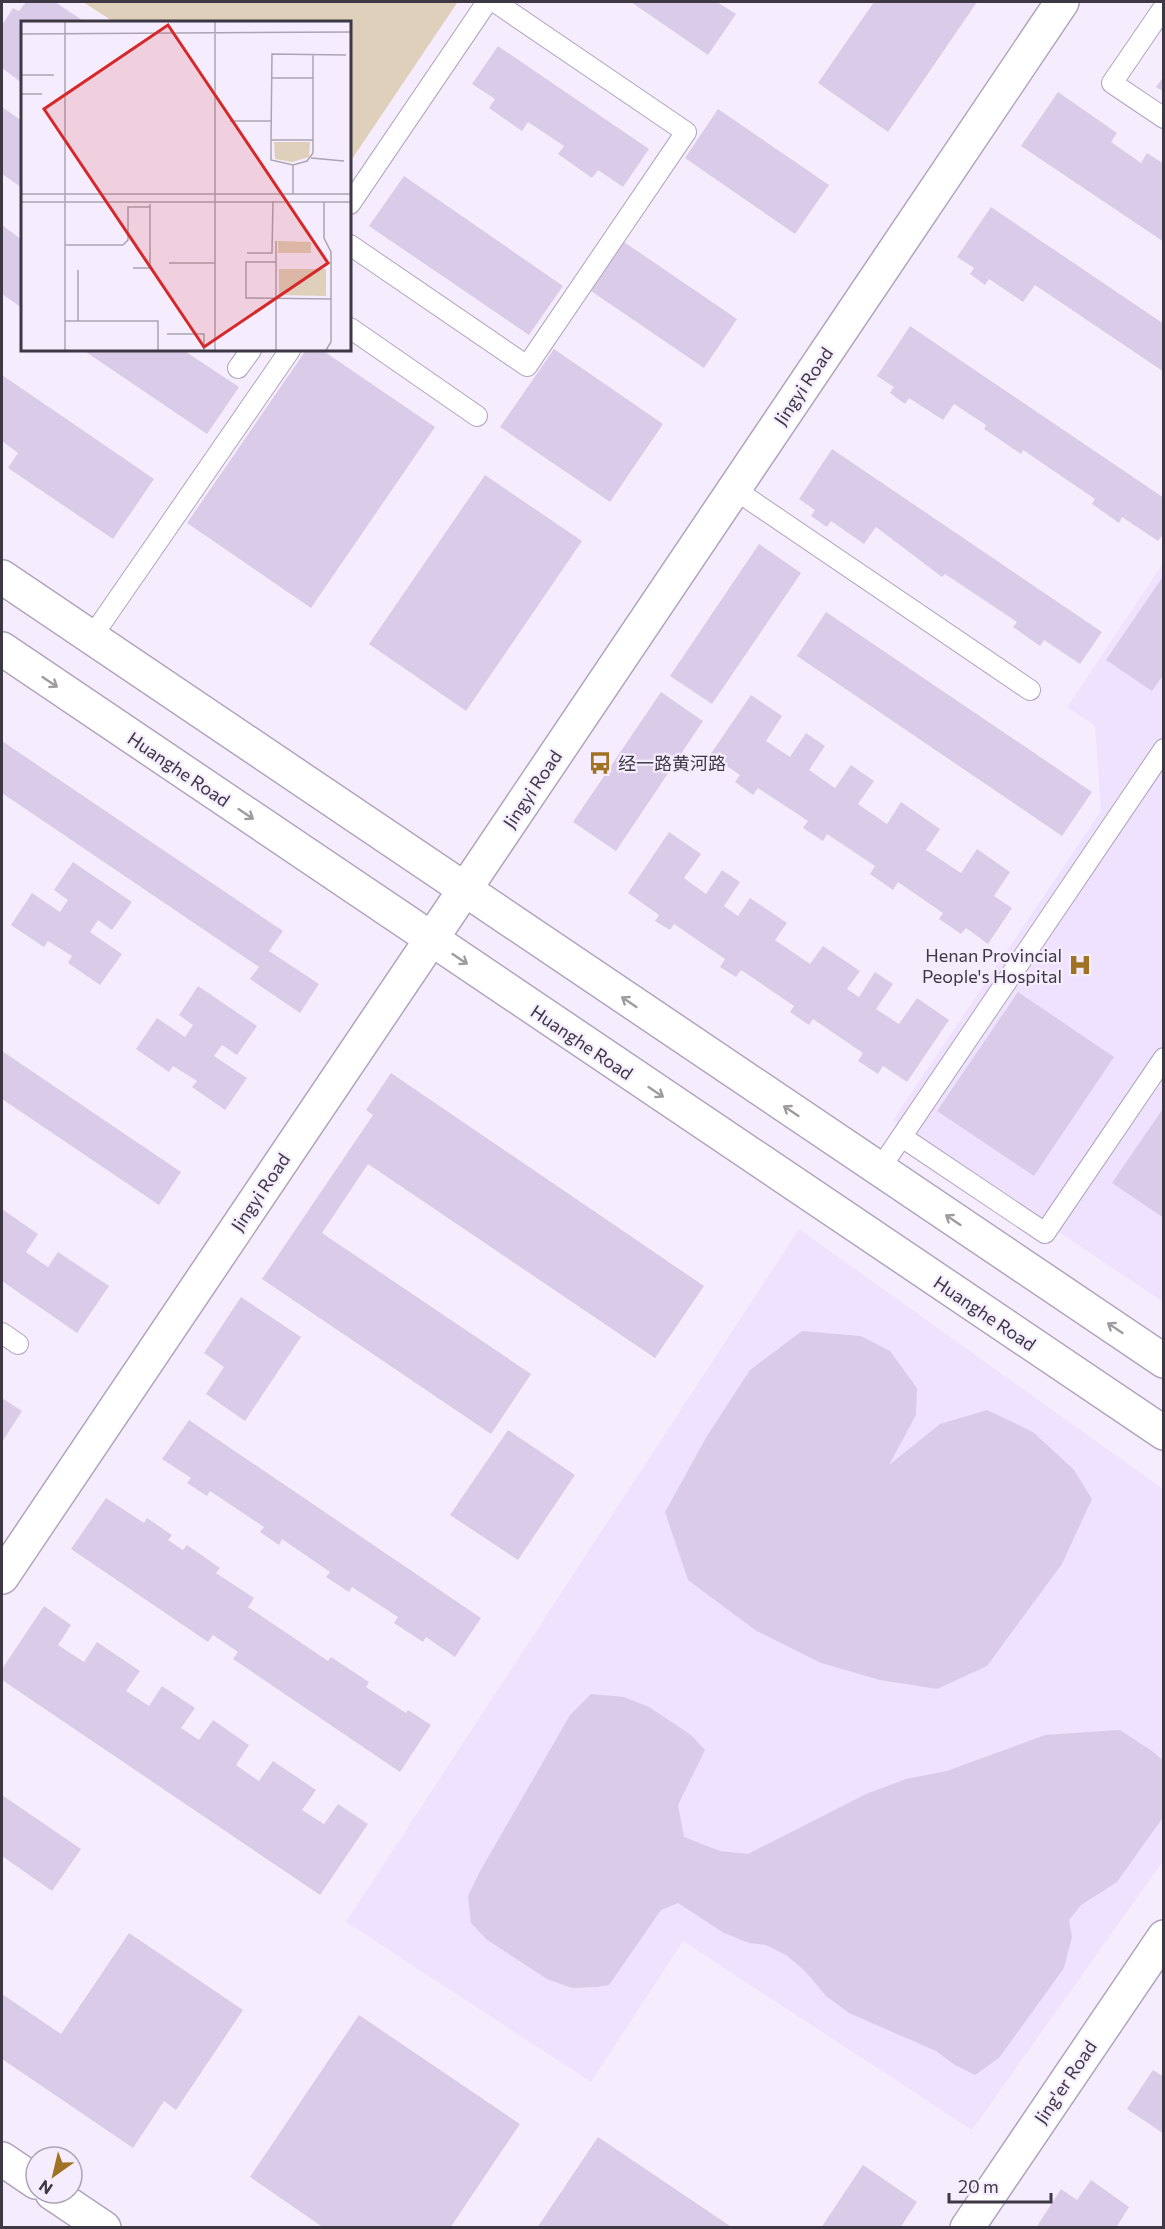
<svg xmlns="http://www.w3.org/2000/svg" width="1165" height="2229" font-family="Commissioner,'Noto Sans SC',sans-serif">
<style>
.built{fill:#efe2fe}
.green{fill:#dfd0bb}
.building{fill:#dacce9}
.lines{fill:none;stroke-linecap:round;stroke-linejoin:round}
.lane-casing{stroke:#b1a4be;stroke-width:22}
.street-casing{stroke:#b1a4be;stroke-width:36}
.secondary-casing{stroke:#b1a4be;stroke-width:36}
.lane{stroke:#fff;stroke-width:20}
.street{stroke:#fff;stroke-width:33}
.secondary{stroke:#fff;stroke-width:33}
.oneway{stroke:#9e9ca1}
.labels{text-anchor:middle;dominant-baseline:central;stroke-width:4.5;stroke-linejoin:round;paint-order:stroke}
.street-label{font-size:18px;fill:#3d3843;stroke:#f5edfe}
.poi-label{font-size:18px;fill:#3d3843;stroke:#f5edfe;text-anchor:start}
.inset-road{fill:none;stroke:#aba5b3;stroke-width:1.5}
.view{fill:#d62828;fill-opacity:0.15;stroke:#d62828;stroke-width:3}
.inset-edge{fill:none;stroke:#3d3843;stroke-width:3}
</style>
<rect width="100%" height="100%" fill="#f5edfe"/>
<g class="built">
<path d="M1163,563V1302L893,1120L1101,811L1095,726L1067,707Z"/>
<path d="M799,1229L1163,1489V1861L972,2130L683,1941L591,2082L346,1922Z"/>
</g>
<path class="green" d="M83,2H455L457,3L350,162V22H114Z"/>
<g class="building">
<path d="M26,2H55L85,22H22V83L2,68V25L13,8L19,11Z"/>
<path d="M631,2H717L736,14L708,55Z"/>
<path d="M874,2H977L888,132L818,83Z"/>
<path d="M498,46L649,149L623,187L598,170L592,178L558,154L564,146L528,122L522,131L489,108L495,99L472,84Z"/>
<path d="M1164,76V92L1156,87Z"/>
<path d="M1058,92L1117,133L1111,142L1141,163L1147,153L1164,164V242L1021,146Z"/>
<path d="M2,107L22,121L21,187L2,174Z"/>
<path d="M718,109L829,185L795,234L685,158Z"/>
<path d="M404,176L563,286L529,335L369,226Z"/>
<path d="M991,207L1164,324V372L1035,285L1023,302L989,279L985,285L970,274L974,268L957,257Z"/>
<path d="M2,225L22,240V308L2,294Z"/>
<path d="M624,242L737,319L704,368L591,291Z"/>
<path d="M910,326L1164,498V533L1158,541L1122,517L1119,523L1092,504L1095,499L1023,450L1021,454L984,429L986,425L954,404L943,420L909,398L905,404L890,393L894,387L877,376Z"/>
<path d="M554,349L663,424L610,502L500,427Z"/>
<path d="M83,350H183L239,387L207,434Z"/>
<path d="M306,350H322L435,427L311,608L187,523Z"/>
<path d="M2,375L154,479L113,539L8,468L18,453L2,441Z"/>
<path d="M832,449L1102,632L1080,664L1044,640L1040,646L1013,627L1017,622L945,574L942,577L876,527L864,544L831,521L827,527L811,516L815,510L799,499Z"/>
<path d="M485,475L582,541L466,711L369,644Z"/>
<path d="M759,544L801,573L712,704L670,676Z"/>
<path d="M1164,575V674L1152,691L1106,660Z"/>
<path d="M826,612L1092,792L1062,836L797,656Z"/>
<path d="M661,692L703,721L616,851L573,822Z"/>
<path d="M751,695L782,716L766,741L790,757L806,733L825,746L809,770L835,788L851,765L874,781L858,804L887,824L901,802L940,829L926,850L961,873L977,849L1010,872L994,896L1012,908L988,944L966,928L961,934L939,919L943,913L898,882L893,890L870,874L875,866L827,834L823,841L803,828L808,821L758,788L753,795L735,782L740,775L710,755Z"/>
<path d="M2,741L283,931L269,951L319,984L300,1013L250,979L259,967L2,793Z"/>
<path d="M669,832L701,854L684,878L706,894L722,870L740,882L724,906L738,916L750,898L787,923L775,940L810,964L823,946L860,971L847,989L859,997L875,972L893,984L876,1009L899,1024L917,998L949,1020L907,1082L883,1066L878,1074L858,1061L863,1053L813,1019L809,1025L790,1012L794,1006L741,970L736,977L720,967L725,959L674,924L670,930L655,921L659,915L628,893Z"/>
<path d="M73,862L132,902L112,930L98,920L90,932L122,954L100,985L68,963L72,956L48,941L44,947L11,925L32,893L60,912L68,900L54,890Z"/>
<path d="M198,986L257,1026L237,1055L222,1045L214,1056L247,1078L225,1110L192,1087L197,1081L173,1066L169,1072L136,1049L157,1018L185,1037L193,1025L179,1015Z"/>
<path d="M1018,992L1114,1057L1034,1176L937,1111Z"/>
<path d="M2,1051L181,1172L159,1205L2,1099Z"/>
<path d="M391,1073L704,1286L655,1358L368,1164L322,1233L531,1374L491,1434L262,1279L373,1115L366,1110Z"/>
<path d="M1164,1107V1218L1112,1183Z"/>
<path d="M2,1209L38,1234L26,1252L48,1267L58,1252L109,1286L77,1333L2,1281Z"/>
<path d="M241,1297L301,1337L245,1421L206,1394L224,1367L204,1353Z"/>
<path d="M802,1331L861,1336L890,1351L917,1388L916,1415L889,1465L940,1424L987,1410L1033,1432L1074,1470L1092,1499L1062,1564L987,1666L937,1689L880,1680L821,1663L755,1630L688,1580L665,1512L707,1436L750,1370Z"/>
<path d="M2,1398L22,1411L2,1442Z"/>
<path d="M189,1420L481,1618L455,1657L426,1637L423,1642L394,1623L398,1617L352,1587L349,1592L326,1577L330,1572L282,1539L279,1545L260,1532L264,1527L210,1491L207,1496L187,1483L191,1478L162,1459Z"/>
<path d="M508,1430L575,1475L518,1560L450,1515Z"/>
<path d="M106,1498L144,1523L147,1518L172,1535L168,1540L183,1550L187,1545L220,1568L216,1573L254,1598L248,1607L328,1661L331,1657L369,1682L366,1687L406,1713L408,1710L431,1725L400,1772L233,1659L238,1652L213,1635L208,1642L71,1549Z"/>
<path d="M44,1606L71,1625L58,1645L84,1662L97,1642L140,1671L126,1691L149,1706L162,1686L195,1708L181,1728L199,1740L213,1720L249,1745L236,1765L259,1781L273,1761L316,1790L302,1810L324,1824L338,1804L368,1824L320,1895L2,1680V1669Z"/>
<path d="M591,1694L624,1697L649,1707L691,1735L705,1750L678,1805L684,1837L720,1851L748,1854L866,1794L906,1779L947,1771L1045,1735L1120,1730L1152,1751L1164,1761V1816L1117,1882L1081,1905L1069,1920L1072,1937L1064,1968L999,2058L975,2075L955,2065L936,2051L849,2013L826,1996L805,1971L786,1955L766,1945L749,1943L724,1933L678,1903L661,1910L609,1985L597,1987L572,1988L547,1979L486,1939L471,1923L468,1896L479,1873L570,1715Z"/>
<path d="M2,1795L81,1849L52,1891L2,1856Z"/>
<path d="M129,1933L243,2010L176,2110L164,2101L133,2148L2,2059V1994L61,2034Z"/>
<path d="M359,2015L520,2124L450,2228H324L250,2177Z"/>
<path d="M1153,2070L1164,2077V2134L1127,2109Z"/>
<path d="M598,2137L733,2228H537Z"/>
<path d="M863,2165L917,2202L900,2228H821Z"/>
<path d="M1091,2180L1129,2207L1116,2228H1036L1061,2189L1077,2200Z"/>
</g>
<g class="lines">
<g class="lane-casing">
<g id="lane">
<path d="M1164,7L1112,83L1164,118"/>
<path d="M350,204L487,2"/>
<path d="M350,245L527,366L686,132L495,2"/>
<path d="M350,328L477,416"/>
<path d="M238,368L251,350"/>
<path d="M734,489L1030,690"/>
<path d="M91,638L290,350"/>
<path d="M902,1137L1045,1233L1164,1058"/>
<path d="M879,1170L1164,749"/>
<path d="M2,1333L18,1344"/>
</g>
</g>
<g class="street-casing">
<g id="street">
<path d="M2,1577L1062,2"/>
<path d="M2,2159L36,2182"/>
<path d="M52,2193L104,2228"/>
<path d="M967,2228L1164,1937"/>
</g>
</g>
<g class="secondary-casing">
<g id="secondary">
<path d="M2,577L1164,1361"/>
<path d="M2,649L1164,1433"/>
</g>
</g>
<use href="#lane" class="lane"/>
<use href="#street" class="street"/>
<use href="#secondary" class="secondary"/>
</g>
<defs><path id="oneway-shaft" d="M-6 0H5M1.5-3L5.5 0L1.5 3" fill="none" stroke-width="1.6" stroke-linecap="round" stroke-linejoin="round" transform="scale(1.5)"/></defs>
<g class="oneway">
<use href="#oneway-shaft" transform="translate(50 682) rotate(34)"/>
<use href="#oneway-shaft" transform="translate(246 814) rotate(34)"/>
<use href="#oneway-shaft" transform="translate(460 959) rotate(34)"/>
<use href="#oneway-shaft" transform="translate(629 1002) rotate(-146)"/>
<use href="#oneway-shaft" transform="translate(656 1092) rotate(34)"/>
<use href="#oneway-shaft" transform="translate(791 1111) rotate(-146)"/>
<use href="#oneway-shaft" transform="translate(953 1220) rotate(-146)"/>
<use href="#oneway-shaft" transform="translate(1115 1328) rotate(-146)"/>
</g>
<defs>
<g id="bus-bare" transform="scale(1.8)"><path d="M-5-6H5V4H4V6H2V4H-2V6H-4V4H-5ZM-3.5-4V0h7V-4ZM-3.5 1.2v1.5H-2V1.2ZM2 1.2v1.5H3.5V1.2Z" fill="#a07224" stroke="#f5edfe" stroke-width="2.5" paint-order="stroke"/></g>
<g id="hospital-bare" transform="scale(1.8)"><path d="M-5-5h3v3.5h4V-5h3V5h-3V1.5h-4V5h-3Z" fill="#a07224" stroke="#f5edfe" stroke-width="2.5" paint-order="stroke"/></g>
</defs>
<g fill-rule="evenodd">
<use href="#bus-bare" x="600" y="763"/>
<use href="#hospital-bare" x="1080" y="965"/>
</g>
<g class="labels">
<g class="street-label">
<text transform="translate(803 386) rotate(-56)">Jingyi Road</text>
<text transform="translate(179 769) rotate(34)">Huanghe Road</text>
<text transform="translate(532 789) rotate(-56)">Jingyi Road</text>
<text transform="translate(582 1042) rotate(34)">Huanghe Road</text>
<text transform="translate(260 1192) rotate(-56)">Jingyi Road</text>
<text transform="translate(985 1313) rotate(34)">Huanghe Road</text>
<text transform="translate(1065 2082) rotate(-56)">Jing'er Road</text>
</g>
<g class="poi-label">
<text x="618" y="763">经一路黄河路</text>
<text x="1062" y="955" text-anchor="end">Henan Provincial<tspan x="1062" dy="21">People's Hospital</tspan></text>
</g>
</g>
<g transform="translate(21 21)">
<rect width="330" height="330" fill="#f5edfe"/>
<path d="M253,121H289L288,136L271,141L254,138ZM257,220L290,221V232H257ZM258,248H305V275L258,274Z" fill="#dfd0bb"/>
<path class="inset-road" d="M194,1V329M0,13L330,11M0,54H33M251,57H292M0,73H21M209,100H251M250,119L251,33L325,34M292,119H250V139L272,144L286,140L292,132V34M290,137L323,140M0,173H330M272,173V144M0,181H330M303,181V217L310,231V321L305,329M44,224H102L107,219V186H129M226,232H251L252,180M255,241H225V277L310,278M148,242H194M112,247H129V183M44,300H137V329M57,300V249M146,313H183V329M44,329V1M255,329V220"/>
<path class="view" d="M147,4L307,242L183,326L23,88Z"/>
<rect width="330" height="330" class="inset-edge"/>
</g>
<rect width="1165" height="2229" fill="none" stroke="#3d3843" stroke-width="6"/>
<g transform="translate(54 2175) rotate(214)"><circle r="28" fill="#f5edfe" stroke="#aba5b3" stroke-width="1.5"/>
<path d="M0-4.5L10 22L0 15L-10 22Z" fill="#a07224"/>
<text y="-9" font-size="16" font-weight="bold" text-anchor="middle" fill="#3d3843">N</text>
</g>
<path d="M949 2193v9h102v-9" fill="none" stroke="#3d3843" stroke-width="3"/>
<text x="958" y="2193" font-size="18" fill="#3d3843" stroke="#f5edfe" stroke-width="4.5" paint-order="stroke">20 m</text>
</svg>
